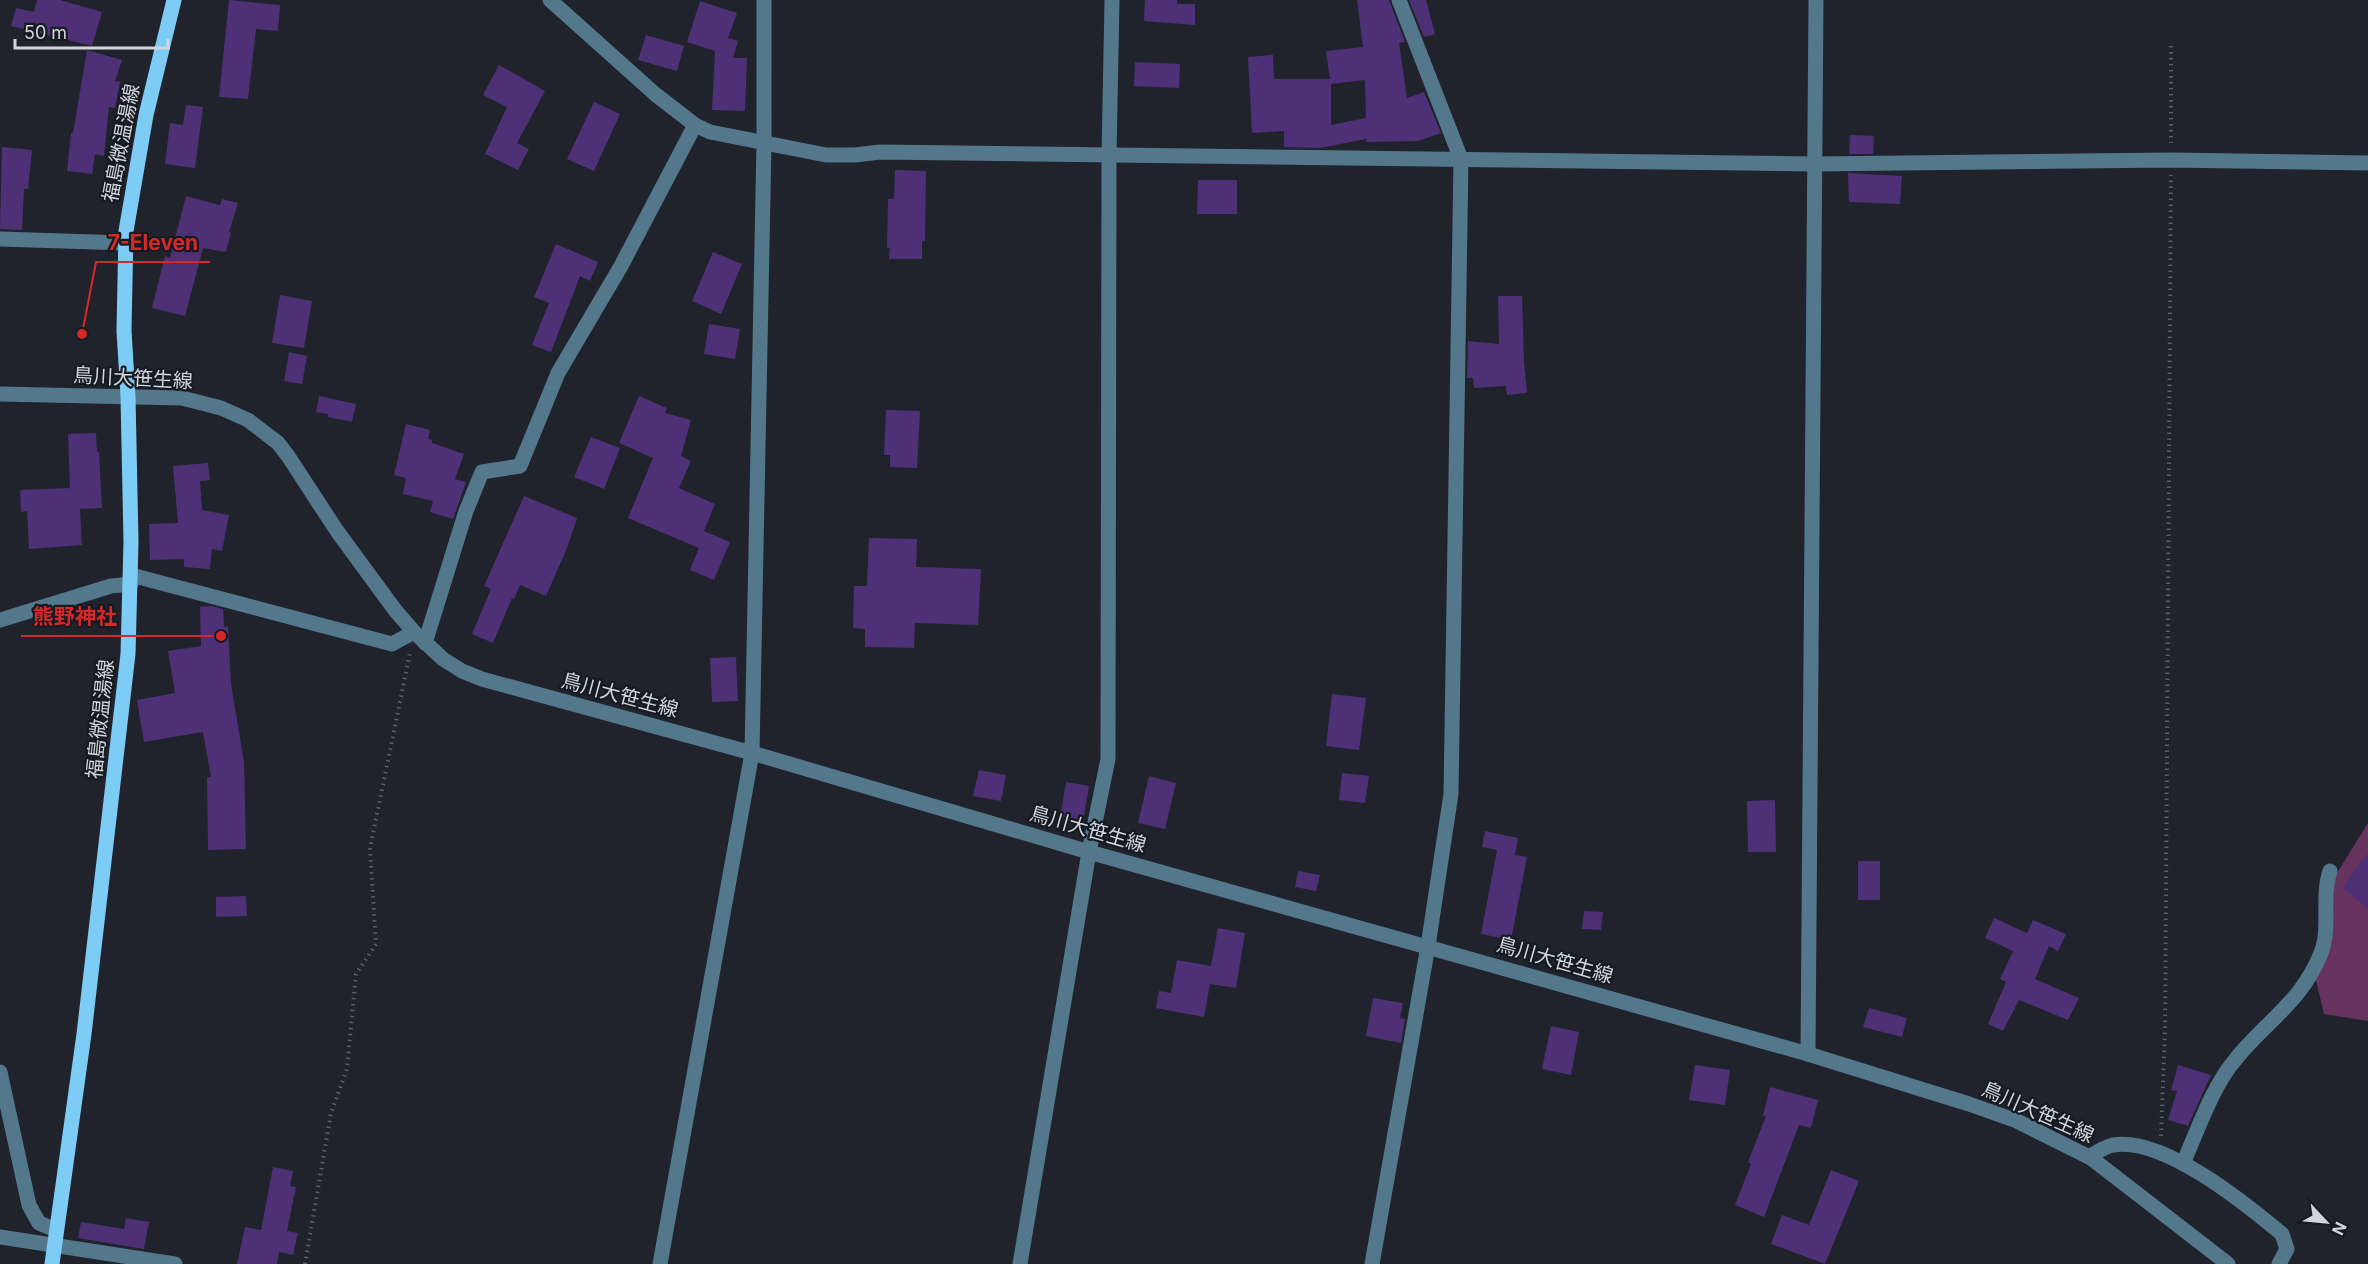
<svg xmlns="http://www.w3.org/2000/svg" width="2368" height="1264" font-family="Inter,'Noto Sans JP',sans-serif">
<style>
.green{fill:#65335e}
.building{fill:#4d3076;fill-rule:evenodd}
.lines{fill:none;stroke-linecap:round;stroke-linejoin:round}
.path{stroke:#5c5f66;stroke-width:4;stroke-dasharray:1.5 4.5;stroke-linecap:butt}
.minor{stroke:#53778b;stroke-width:15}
.major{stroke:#7dccf6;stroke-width:15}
.labels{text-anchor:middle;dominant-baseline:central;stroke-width:4.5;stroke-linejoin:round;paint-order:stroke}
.street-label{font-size:20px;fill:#d2d5da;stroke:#161a22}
.leader{fill:none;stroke:#d62828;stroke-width:2}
.callout-dot{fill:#d62828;stroke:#161a22;stroke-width:2}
.callout-label{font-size:21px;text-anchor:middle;font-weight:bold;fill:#d62828;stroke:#161a22;stroke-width:4.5;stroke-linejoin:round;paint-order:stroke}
</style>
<rect width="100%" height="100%" fill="#20232b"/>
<path class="green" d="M2368,823V1021L2324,1014L2315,976L2334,878Z"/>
<g class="building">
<path d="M37,0H60L102,12L92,46L11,26L16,8L34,12Z"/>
<path d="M229,0L280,5L278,31L256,29L248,99L219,97Z"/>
<path d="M1145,0H1177V4H1195V25L1144,21Z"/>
<path d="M1357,0H1389L1405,42L1399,43L1407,98L1424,92L1441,133L1418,141L1366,142V139L1320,148L1284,147V131L1252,133L1248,57L1273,55L1274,79H1330L1326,51L1363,47ZM1365,80L1366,118L1331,125V84Z"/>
<path d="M1409,0H1426L1435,34L1424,37Z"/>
<path d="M700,1L737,13L728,38L738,41L733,58H747L745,111L712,110L715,51L687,42Z"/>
<path d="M646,35L684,46L677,71L638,60Z"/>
<path d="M87,50L122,60L115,81L120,82L115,108L109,107L104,156L95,154L92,174L67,171L71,133H73Z"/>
<path d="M1135,62L1180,64L1179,88L1134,86Z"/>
<path d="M499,65L545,91L517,143L529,149L518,170L485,154L507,107L483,95Z"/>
<path d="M594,102L620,114L594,171L567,159Z"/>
<path d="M186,105L203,107L195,168L165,164L170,123L183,125Z"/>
<path d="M1850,135L1874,136L1873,154H1849Z"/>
<path d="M2,147L32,150L28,189H24L22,230L0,229Z"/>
<path d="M895,170L926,171L925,241H922V259H889L890,248H887L888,199H894Z"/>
<path d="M1848,173L1902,176L1900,204L1849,202Z"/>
<path d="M1198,180H1237V214H1197Z"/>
<path d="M186,196L220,205L222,199L238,203L229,232L231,233L226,252L203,248L185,316L152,308L165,256L170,258Z"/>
<path d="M556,244L598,262L590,281L580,276L551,352L532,345L549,303L534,297Z"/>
<path d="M713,252L742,264L721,314L692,301Z"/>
<path d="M280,295L312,301L304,348L272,343Z"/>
<path d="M1498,296H1522L1524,361L1527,393L1507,395L1506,386L1474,388L1473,378H1467L1468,341L1499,344Z"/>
<path d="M709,324L740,329L735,359L704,354Z"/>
<path d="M289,352L307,356L302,384L284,381Z"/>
<path d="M319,396L356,404L352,422L328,417V414L316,412Z"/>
<path d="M639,396L667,408L665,413L691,420L681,456L691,461L679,488L715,504L704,531L730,542L714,580L690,570L699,548L628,518L653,458L619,443Z"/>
<path d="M886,410L920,411L917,468L890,467V455H884Z"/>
<path d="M406,424L430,430L428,439L432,440V443L464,454L455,479L466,482L453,519L430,512L433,501L403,494L406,478L394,475Z"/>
<path d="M96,433L97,452H99L102,508L80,509L82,545L29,549L27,511L21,512L20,490L70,488L68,434Z"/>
<path d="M591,437L620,448L604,489L574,477Z"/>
<path d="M208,463L210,480L200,481L202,510L229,515L222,551L212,549L210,569L184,567V559L150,560L149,524L178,523L173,466Z"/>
<path d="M524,496L577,518L567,548L546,596L520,585L514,599L512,598L493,643L472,634L491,589L484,586Z"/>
<path d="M869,538L917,539L916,567L981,569L978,625L915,623L914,648L865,647V629L853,628L854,586H867Z"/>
<path d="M212,606L223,609L224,627L228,626L231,684L244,762L246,849L208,850L207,777H211L203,732L144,742L137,700L175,693L168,651L201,646L200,607Z"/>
<path d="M736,657L738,701L712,702L710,658Z"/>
<path d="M1332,694L1366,698L1359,750L1326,746Z"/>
<path d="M979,770L1006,775L1001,801L973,796Z"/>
<path d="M1342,773L1369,776L1365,803L1339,800Z"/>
<path d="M1149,776L1176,783L1165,829L1138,823Z"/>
<path d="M1066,782L1089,786L1083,821L1060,818Z"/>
<path d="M1775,800L1776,852H1748L1747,801Z"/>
<path d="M1485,831L1518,838L1515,855L1527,857L1511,940L1481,934L1497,850L1482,847Z"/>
<path d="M2368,853V908L2342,888Z"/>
<rect x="1858" y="861" width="22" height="39"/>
<path d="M1298,871L1320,875L1316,891L1295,887Z"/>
<path d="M246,896L247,916L216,917V897Z"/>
<path d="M1584,911L1603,912L1601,930L1582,929Z"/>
<path d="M1994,918L2027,933L2033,920L2066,934L2058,951L2049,946L2035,979L2079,998L2068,1020L2019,1000L2003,1031L1988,1024L2006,982L2000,979L2013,951L1985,938Z"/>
<path d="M1218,928L1245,933L1236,988L1210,984L1204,1017L1156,1008L1159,991L1171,993L1177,960L1211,966Z"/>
<path d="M1373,998L1403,1003L1400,1018L1405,1019L1401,1043L1366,1036Z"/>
<path d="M1869,1008L1907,1018L1902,1037L1863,1027Z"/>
<path d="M1551,1026L1579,1032L1571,1075L1542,1069Z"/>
<path d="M1695,1065L1730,1070L1725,1105L1689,1100Z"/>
<path d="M2178,1065L2211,1075L2188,1126L2168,1120L2177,1091L2171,1090Z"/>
<path d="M1770,1087L1818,1100L1811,1128L1799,1125L1764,1217L1735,1205L1751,1164L1748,1162L1766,1116H1763Z"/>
<path d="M273,1167L293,1171L290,1186L296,1187L287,1231L298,1233L293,1255L279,1252L277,1264H237L245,1227L261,1230Z"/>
<path d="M1831,1170L1859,1181L1825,1264L1771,1244L1782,1215L1809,1225Z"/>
<path d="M126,1218L149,1222L144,1249L78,1238L81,1222L124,1229Z"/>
</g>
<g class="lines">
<g class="path">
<path d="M2171,46V143"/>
<path d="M2161,1136L2165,1032L2171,175"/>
<path d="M305,1264L331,1113L347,1069L356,974L376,944L370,848L410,653"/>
</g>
<g class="minor">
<path d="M550,0L655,94L695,125L710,132L826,155H855L880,152L1814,164L2171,160L2368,163"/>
<path d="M0,239L126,243"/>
<path d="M0,394L182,398L221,408L248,420L278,443L288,456L337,531L395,610L414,632L443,659L462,671L482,679L752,753L1089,852L1808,1054L1969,1104L2017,1121L2091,1158L2228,1264"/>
<path d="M131,575L392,644L414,632"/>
<path d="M0,620L111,586L131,584"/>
<path d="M425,643L466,511L482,472L520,466L558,373L621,266L695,125"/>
<path d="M1808,1054L1816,0"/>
<path d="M0,1072L29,1205L39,1223L56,1230"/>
<path d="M2089,1157C2097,1152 2104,1147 2113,1145C2163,1136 2246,1204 2282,1234L2287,1249L2279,1264"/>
<path d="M2183,1163C2198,1130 2212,1087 2235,1060C2265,1022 2302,1002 2321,953C2331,928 2321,897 2330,871"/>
<path d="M0,1237L175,1264"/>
<path d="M660,1264L752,753L764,143V0"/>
<path d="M1020,1264L1089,852L1108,759L1109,156L1112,0"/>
<path d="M1372,1264L1428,946L1451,794L1461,159L1399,0"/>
</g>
<path class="major" d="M52,1264L84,1034L128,654L131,542L128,396L124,331L126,231L146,115L174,0"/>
</g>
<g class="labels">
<g class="street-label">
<text transform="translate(121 143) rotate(-79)">福島微温湯線</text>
<text transform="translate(133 378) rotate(3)">鳥川大笹生線</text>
<text transform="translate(620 695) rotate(15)">鳥川大笹生線</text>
<text transform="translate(100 719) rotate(-84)">福島微温湯線</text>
<text transform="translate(1088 829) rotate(16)">鳥川大笹生線</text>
<text transform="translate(1555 960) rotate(16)">鳥川大笹生線</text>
<text transform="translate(2038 1112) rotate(24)">鳥川大笹生線</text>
</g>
</g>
<path class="leader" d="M82 334L96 262H210M221 636L129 636H21"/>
<g class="callout-dot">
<circle cx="82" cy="334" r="6"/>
<circle cx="221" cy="636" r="6"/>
</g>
<g class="callout-label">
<text x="153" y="250">7-Eleven</text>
<text x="75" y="624">熊野神社</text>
</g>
<g transform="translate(2326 1222) rotate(116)" stroke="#161a22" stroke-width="4.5" paint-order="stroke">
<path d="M0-4.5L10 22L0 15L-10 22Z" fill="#d2d5da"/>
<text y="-9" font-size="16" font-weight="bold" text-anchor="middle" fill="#d2d5da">N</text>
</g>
<path d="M15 39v9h153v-9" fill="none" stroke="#d2d5da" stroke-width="3"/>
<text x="24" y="39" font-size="18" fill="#d2d5da" stroke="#161a22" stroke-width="4.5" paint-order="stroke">50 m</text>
</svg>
